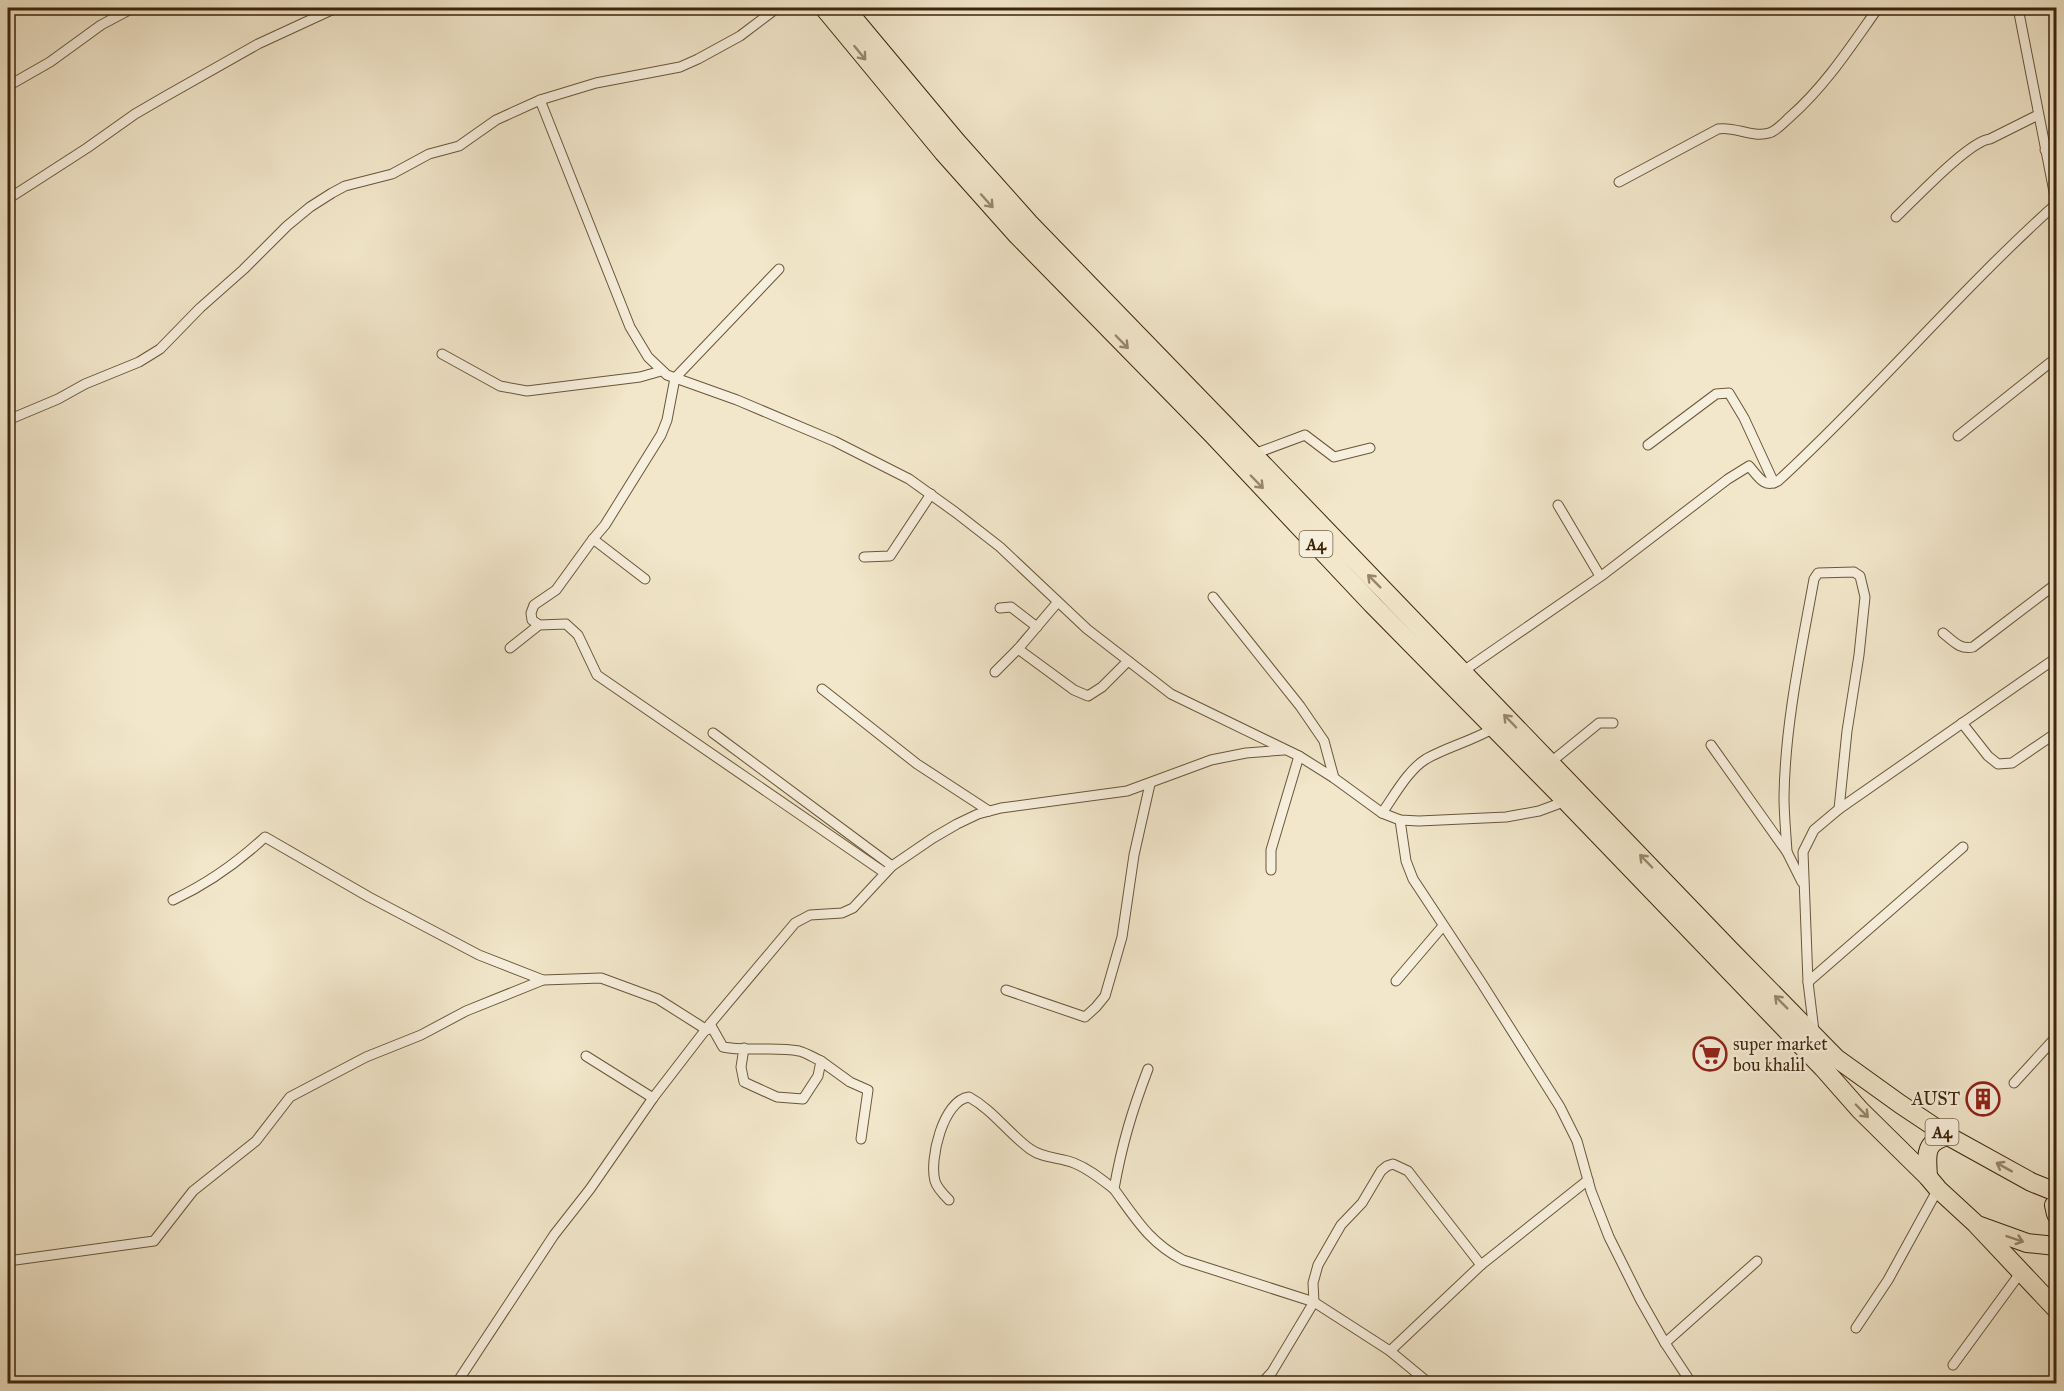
<svg xmlns="http://www.w3.org/2000/svg" width="2064" height="1391" font-family="'IM FELL Great Primer',serif">
<style>
.lines{fill:none;stroke-linecap:round;stroke-linejoin:round}
.street-casing{stroke:#6a5639;stroke-width:11}
.highway-casing{stroke:#3d2508;stroke-width:20}
.street{stroke:#f7efdd;stroke-width:9}
.highway{stroke:#f2e7cb;stroke-width:18}
.oneway{stroke:#98866a}
.labels{text-anchor:middle;dominant-baseline:central;stroke-width:4.5;stroke-linejoin:round;paint-order:stroke}
.shield{fill:#f7efdd;stroke:#756248;stroke-width:1.5}
.shield-label{font-size:16px;font-weight:bold;fill:#3d2508}
.poi-label{font-size:18px;fill:#3d2508;stroke:#f7efdd;text-anchor:start}
</style>
<rect width="100%" height="100%" fill="#f2e7cb"/>
<filter id="stains"><feTurbulence type="fractalNoise" baseFrequency=".00333" numOctaves="4"/><feColorMatrix values="0 0 0 0 .2 0 0 0 0 .09 0 0 0 0 .02 0 0 0 .5 -.17"/></filter>
<radialGradient id="worn" r=".72"><stop offset=".6" stop-color="#630" stop-opacity="0"/><stop offset="1" stop-color="#630" stop-opacity=".3"/></radialGradient>
<g class="lines">
<g class="street-casing">
<g id="street">
<path d="M2018,8L2056,202"/>
<path d="M8,86L50,62L101,25L133,8"/>
<path d="M540,100L630,327L648,357L667,375L737,400L834,441L909,479L955,512L1000,547L1087,629L1171,694L1299,756L1334,778L1382,813L1400,820L1419,821L1506,817L1539,811L1566,801"/>
<path d="M2045,150L2056,140"/>
<path d="M1619,182L1718,129C1735,126 1752,138 1769,133C1777,131 1784,122 1791,116C1826,85 1851,46 1878,8"/>
<path d="M8,199L87,148L135,114L166,96L258,44L336,8"/>
<path d="M1896,217C1914,200 1969,141 1990,139L2038,115"/>
<path d="M442,354L500,386L527,391L640,377L661,371"/>
<path d="M8,420L58,399L85,384L139,362L160,349L200,308L244,269L287,226L310,207L332,193L345,186L392,174L429,154L459,146L496,120L540,100L596,83L680,67L698,59L740,36L777,8"/>
<path d="M1958,436L2056,358"/>
<path d="M1648,445L1716,394L1729,393L1744,418L1774,483"/>
<path d="M1254,454L1305,435L1334,457L1370,448"/>
<path d="M1558,505L1600,576"/>
<path d="M864,557L890,556L931,494"/>
<path d="M645,579L593,539L605,525L661,435L667,420L675,378L779,269"/>
<path d="M1213,597L1300,706L1324,741L1334,778"/>
<path d="M1000,608L1011,607L1037,627"/>
<path d="M539,625L532,620L531,613L534,605L556,590L593,539"/>
<path d="M1943,633C1953,641 1960,650 1973,647L2056,584"/>
<path d="M510,648L539,625L566,624L578,635L597,675L885,873"/>
<path d="M1018,649L1074,690L1088,696L1102,687L1128,661"/>
<path d="M995,672L1018,649L1057,603"/>
<path d="M1462,672L1604,574L1728,479L1749,466C1758,476 1764,489 1778,481C1875,392 1959,291 2056,204"/>
<path d="M822,689L917,764L989,811"/>
<path d="M1962,723L1988,756L1998,764L2012,763L2056,733"/>
<path d="M713,733L892,866"/>
<path d="M1711,745L1787,852L1802,882"/>
<path d="M1551,762L1599,723H1613"/>
<path d="M1382,813C1394,796 1408,770 1426,759C1447,747 1472,741 1494,728"/>
<path d="M1400,820L1406,861L1413,879L1481,982L1560,1107L1577,1141L1591,1191L1609,1237L1640,1299L1665,1343L1692,1384"/>
<path d="M1787,852C1786,834 1784,815 1784,797C1785,724 1801,651 1814,579L1818,573L1854,572L1860,576L1865,597L1859,655L1847,731L1839,809"/>
<path d="M1271,870V850L1299,756"/>
<path d="M173,900C207,884 237,863 265,837L369,897L479,955L543,980"/>
<path d="M1396,981L1443,926"/>
<path d="M1808,982L1963,847"/>
<path d="M1006,990L1085,1017L1096,1007L1105,996L1122,937L1134,855L1150,784"/>
<path d="M710,1024L723,1047C748,1052 774,1046 799,1051C807,1053 814,1058 821,1061L818,1076L803,1099L777,1097L744,1082L741,1067L744,1048"/>
<path d="M1814,1031L1808,982L1803,852L1814,830L1839,809L2056,658"/>
<path d="M586,1056L653,1098"/>
<path d="M821,1061L850,1082L868,1090L861,1139"/>
<path d="M1148,1069C1132,1111 1122,1144 1114,1189C1136,1219 1149,1242 1183,1260L1314,1302L1390,1351L1430,1384"/>
<path d="M2014,1083L2056,1037"/>
<path d="M949,1200C944,1195 937,1188 935,1181C929,1160 943,1100 969,1097C993,1110 1008,1133 1030,1149C1044,1159 1059,1157 1074,1163C1089,1169 1101,1179 1114,1189"/>
<path d="M8,1261L154,1241L193,1191L256,1141L290,1097L366,1057L421,1035L466,1011L543,980L601,978L658,999L707,1030"/>
<path d="M1856,1328L1888,1280L1938,1189"/>
<path d="M1665,1343L1757,1261"/>
<path d="M1390,1351L1481,1265L1588,1180"/>
<path d="M1953,1365L2021,1272"/>
<path d="M456,1384L554,1235L590,1189L653,1098L710,1024L795,923L810,915L842,913L853,908L892,866L933,838L957,824L978,814L1001,808L1127,791L1211,760L1246,753L1284,750"/>
<path d="M1261,1384L1272,1372L1314,1302L1313,1283L1318,1265L1341,1225L1362,1203L1381,1171L1387,1166L1393,1164L1408,1171L1481,1265"/>
</g>
</g>
<g class="highway-casing">
<g id="highway">
<path d="M824,8L943,152L1017,235L1213,435L1372,604L1562,797L1823,1068L1860,1110L1928,1177L1938,1189L1976,1224L2056,1309"/>
<path d="M845,8L956,141L1029,223L1224,424L1731,951L1836,1058L1900,1104L1948,1136L2031,1182L2056,1192"/>
<path d="M1928,1177C1927,1156 1923,1142 1948,1136"/>
<path d="M2054,1205L2056,1214"/>
<path d="M1980,1226L2027,1243L2056,1246"/>
</g>
</g>
<use href="#street" class="street"/>
<use href="#highway" class="highway"/>
</g>
<defs><path id="oneway-shaft" d="M-6 0H5M1.5-3L5.5 0L1.5 3" fill="none" stroke-width="1.6" stroke-linecap="round" stroke-linejoin="round" transform="scale(1.5)"/></defs>
<g class="oneway">
<use href="#oneway-shaft" transform="translate(860 53) rotate(51)"/>
<use href="#oneway-shaft" transform="translate(987 201) rotate(48)"/>
<use href="#oneway-shaft" transform="translate(1122 342) rotate(46)"/>
<use href="#oneway-shaft" transform="translate(1257 482) rotate(46)"/>
<use href="#oneway-shaft" transform="translate(1374 581) rotate(-135)"/>
<use href="#oneway-shaft" transform="translate(1510 721) rotate(-134)"/>
<use href="#oneway-shaft" transform="translate(1646 861) rotate(-134)"/>
<use href="#oneway-shaft" transform="translate(1781 1002) rotate(-135)"/>
<use href="#oneway-shaft" transform="translate(1862 1111) rotate(46)"/>
<use href="#oneway-shaft" transform="translate(2004 1167) rotate(-151)"/>
<use href="#oneway-shaft" transform="translate(2015 1239) rotate(19)"/>
</g>
<defs>
<g id="supermarket-ring" transform="scale(1.725)"><circle r="9.5" fill="#f7efdd" stroke="#8f2418" stroke-width="1.5"/><path d="M-6-5.5h2.5l.6 2H6L4.5 2H-2.5L-4.4-4H-6ZM-1.5 3.2a1.3 1.3 0 1 0 .1 0ZM3 3.2a1.3 1.3 0 1 0 .1 0Z" fill="#8f2418"/></g>
<g id="building-ring" transform="scale(1.725)"><circle r="9.5" fill="#f7efdd" stroke="#8f2418" stroke-width="1.5"/><path d="M-4-6H4V6H1V3H-1V6H-4ZM-2.5-4.3h1.7v1.8h-1.7ZM.8-4.3h1.7v1.8H.8ZM-2.5-1h1.7V.8h-1.7ZM.8-1h1.7V.8H.8Z" fill="#8f2418"/></g>
</defs>
<g fill-rule="evenodd">
<use href="#supermarket-ring" x="1710" y="1054"/>
<use href="#building-ring" x="1983" y="1099"/>
</g>
<g class="labels">
<g class="shield">
<rect x="1299.5" y="531" width="33" height="26" rx="4.5"/>
<rect x="1925.5" y="1119" width="33" height="26" rx="4.5"/>
</g>
<g class="shield-label">
<text x="1316" y="544">A4</text>
<text x="1942" y="1132">A4</text>
</g>
<g class="poi-label">
<text x="1733" y="1044">super market<tspan x="1733" dy="21">bou khalil</tspan></text>
<text x="1960" y="1099" text-anchor="end">AUST</text>
</g>
</g>
<rect width="2064" height="1391" fill="none" stroke="#f2e7cb" stroke-width="30"/>
<rect x="9" y="9" width="2046" height="1373" fill="none" stroke="#3d2508" stroke-width="3"/>
<rect x="15" y="15" width="2034" height="1361" fill="none" stroke="#3d2508" stroke-width="1.5"/>
<rect width="100%" height="100%" filter="url(#stains)"/>
<rect width="100%" height="100%" fill="url(#worn)"/>
</svg>
